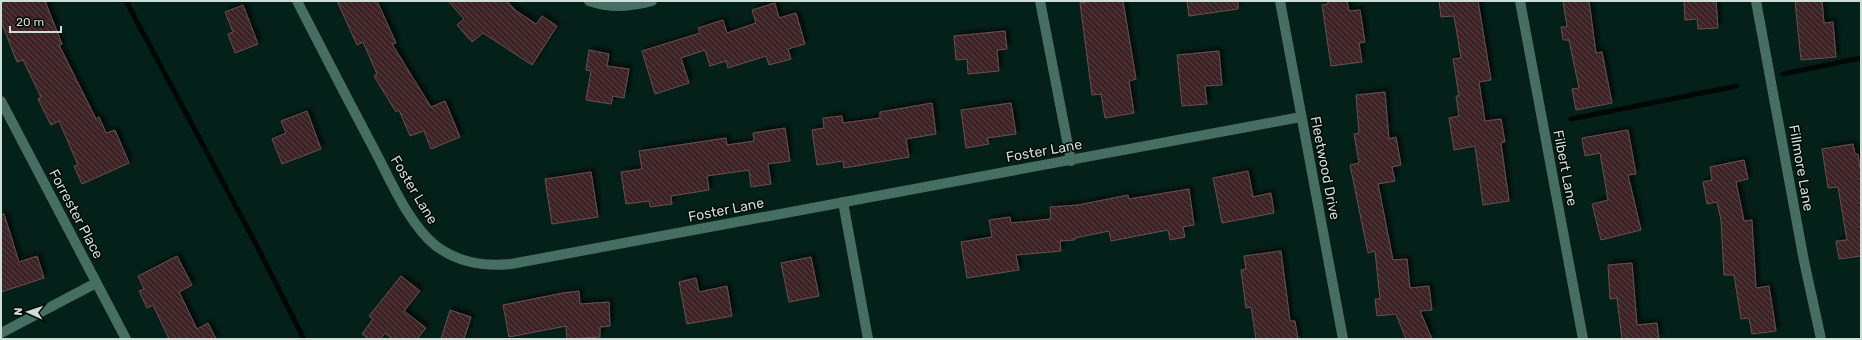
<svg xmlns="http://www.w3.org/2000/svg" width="1862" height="340" font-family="Rubik,sans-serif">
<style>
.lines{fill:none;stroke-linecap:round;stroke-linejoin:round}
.stream{stroke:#000704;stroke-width:5}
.building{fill:url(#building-back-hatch);stroke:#6a4e51;filter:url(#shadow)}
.minor{stroke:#476e62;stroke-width:10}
.labels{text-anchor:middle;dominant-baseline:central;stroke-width:3;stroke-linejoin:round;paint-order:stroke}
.street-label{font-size:14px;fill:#cedfd9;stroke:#010806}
</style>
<defs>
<pattern id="building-back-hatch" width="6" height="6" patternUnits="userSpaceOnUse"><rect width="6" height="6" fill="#3c2326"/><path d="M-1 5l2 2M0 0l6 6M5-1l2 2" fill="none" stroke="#574245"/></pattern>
<filter id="shadow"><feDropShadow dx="3.5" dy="-3.5" stdDeviation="2" flood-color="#0009"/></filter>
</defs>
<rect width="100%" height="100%" fill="#042119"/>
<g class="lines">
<g class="stream">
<path d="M126,1L257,246L304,339"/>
<path d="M1783,74L1861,58"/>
<path d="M1571,119L1737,86"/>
</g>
</g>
<g class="building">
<path d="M1,1H45L62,44L59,45L96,119L99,117L106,133L115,130L129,163L82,184L74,166L78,165L59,121L51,125L38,99L41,97L23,60L17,62L1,21Z"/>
<path d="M337,1H377L396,43L392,44L431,107L445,101L460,137L431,149L424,131L410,136L399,110L396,112L374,76L377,74L363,42L357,45Z"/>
<path d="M448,1H507L515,10L536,24L542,16L557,26L532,65L483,33L472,42L457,25L464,19Z"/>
<path d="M1092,1H1123L1136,79L1129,81L1134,113L1105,118L1101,94L1092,95L1080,3Z"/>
<path d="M1187,1H1238V9L1189,16Z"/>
<path d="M1328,1H1347L1349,11L1360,10L1365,42L1359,43L1362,62L1331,66L1322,5L1328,4Z"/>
<path d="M1439,1H1478L1491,80L1479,82L1485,121L1501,119L1505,142L1501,143L1509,201L1483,205L1475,146L1454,150L1449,118L1459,116L1456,96H1459L1453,59L1461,58L1454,16L1441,17Z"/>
<path d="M1563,1H1589L1596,53L1602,52L1612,103L1576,110L1572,89L1579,88L1569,40H1563L1561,27H1567Z"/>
<path d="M1684,1H1716L1718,28L1698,29L1697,19L1685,20Z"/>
<path d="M1795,1H1822L1824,23L1833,22L1836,57L1801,60Z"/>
<path d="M775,3L779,18L796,13L805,44L788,49L791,59L769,65L766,56L728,68L726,61L710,66L705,50L681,58L689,83L655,94L642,51L700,33L698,28L723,20L727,33L756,23L752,10Z"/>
<path d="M243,5L258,44L235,53L228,34L233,32L225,12Z"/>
<path d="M1005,31L1007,49L997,50L999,71L968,74L967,59L956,60L954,36Z"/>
<path d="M589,50L609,54L607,66L629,69L624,98L613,96L611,104L586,100L591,71L586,70Z"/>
<path d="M1219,51L1222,85L1205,86L1207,104L1182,106L1177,55Z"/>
<path d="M1385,92L1389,139L1396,137L1401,165L1392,167L1395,181L1378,184L1393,260L1407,259L1410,288L1429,286L1432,310L1420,311L1432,339H1406L1396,314L1377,316L1375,299H1380L1375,251L1368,253L1350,165L1359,163L1354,134L1359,133L1356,95Z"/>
<path d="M932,103L936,134L906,139L909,157L844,168L843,161L817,165L812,130L824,128L823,118L842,116L843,123L880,118V112Z"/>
<path d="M1011,103L1016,134L987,138L989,144L966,148L961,110Z"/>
<path d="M307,111L321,149L282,164L272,139L286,133L281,121Z"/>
<path d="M785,128L790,161L768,164L771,184L751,187L749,170L707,176L709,190L671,196L672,204L650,207L649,201L626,204L621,172L642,169L639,151L726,138L727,145L754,141L753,133Z"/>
<path d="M1628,130L1636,174L1628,175L1641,230L1601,240L1592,204L1608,200L1600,153L1585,156L1582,138Z"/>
<path d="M1853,144L1855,154H1858L1861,174V256L1839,259L1836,241L1847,240L1838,187L1828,188L1822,149Z"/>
<path d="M1744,160L1748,179L1736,182L1744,221L1752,220L1756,288L1769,286L1776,331L1752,334L1749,318L1741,319L1734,275H1724L1721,220L1717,202L1707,204L1703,182L1712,180L1710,167Z"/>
<path d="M1248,171L1253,197L1271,193L1274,213L1222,223L1213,178Z"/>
<path d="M591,172L598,217L552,224L545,179Z"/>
<path d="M1189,189L1194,225L1183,227L1185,237L1170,240L1168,230L1111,241L1109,231L1075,238V240L1060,241L1061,251L1016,255L1019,270L967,278L961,242L992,237L989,220L1010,217L1011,223L1051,219L1050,207L1078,205L1128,195L1129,199Z"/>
<path d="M4,214L19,262L37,256L44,278L1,292V215Z"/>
<path d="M1281,251L1290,321H1295L1298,339H1256L1251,307L1246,308L1241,270L1246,269L1244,256Z"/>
<path d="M177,256L192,285L179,292L197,329L208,323L216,339H169L153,305L147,308L139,291L144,289L138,276Z"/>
<path d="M811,257L819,296L789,302L781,263Z"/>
<path d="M1632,263L1637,325L1657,323L1659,339H1622L1617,298L1610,299L1608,265Z"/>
<path d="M401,276L420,291L404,311L426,328L417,339H392L385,333L380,339H369L362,334L373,319L369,316Z"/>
<path d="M696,278L699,292L727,286L732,316L687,324L679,282Z"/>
<path d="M579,291L580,304L609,302L610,326L600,327V337L567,339L566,326L509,337L503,305L563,293Z"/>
<path d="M450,310L471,317L464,339H441Z"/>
</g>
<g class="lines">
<g class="minor">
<path d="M297,1C322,50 348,100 374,149C390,179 409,225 436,246C458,262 484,267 511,264L1301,117"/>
<path d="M589,1C609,8 631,7 652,1"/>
<path d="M1040,1L1071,161"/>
<path d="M1280,1L1343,339"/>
<path d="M1520,1L1583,339"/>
<path d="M1756,1L1804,261L1821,339"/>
<path d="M1,101L126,339"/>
<path d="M843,202L868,339"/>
<path d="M1,333L96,283"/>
</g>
</g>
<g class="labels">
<g class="street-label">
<text transform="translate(1044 151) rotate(-10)">Foster Lane</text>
<text transform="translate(1325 168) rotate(79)">Fleetwood Drive</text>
<text transform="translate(1565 168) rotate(79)">Filbert Lane</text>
<text transform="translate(1801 168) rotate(80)">Fillmore Lane</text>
<text transform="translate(414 190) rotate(59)">Foster Lane</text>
<text transform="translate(726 210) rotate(-11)">Foster Lane</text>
<text transform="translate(76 214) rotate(62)">Forrester Place</text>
</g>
</g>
<rect width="1862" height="340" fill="none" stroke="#cedfd9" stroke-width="4"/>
<g transform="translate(28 312) rotate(273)" stroke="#010806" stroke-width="3" paint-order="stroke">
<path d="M0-3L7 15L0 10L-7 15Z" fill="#cedfd9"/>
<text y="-6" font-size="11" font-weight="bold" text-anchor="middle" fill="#cedfd9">N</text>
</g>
<path d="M10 26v6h51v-6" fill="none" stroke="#cedfd9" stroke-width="2"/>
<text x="16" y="26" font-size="12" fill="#cedfd9" stroke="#010806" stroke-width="3" paint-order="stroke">20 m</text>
</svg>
